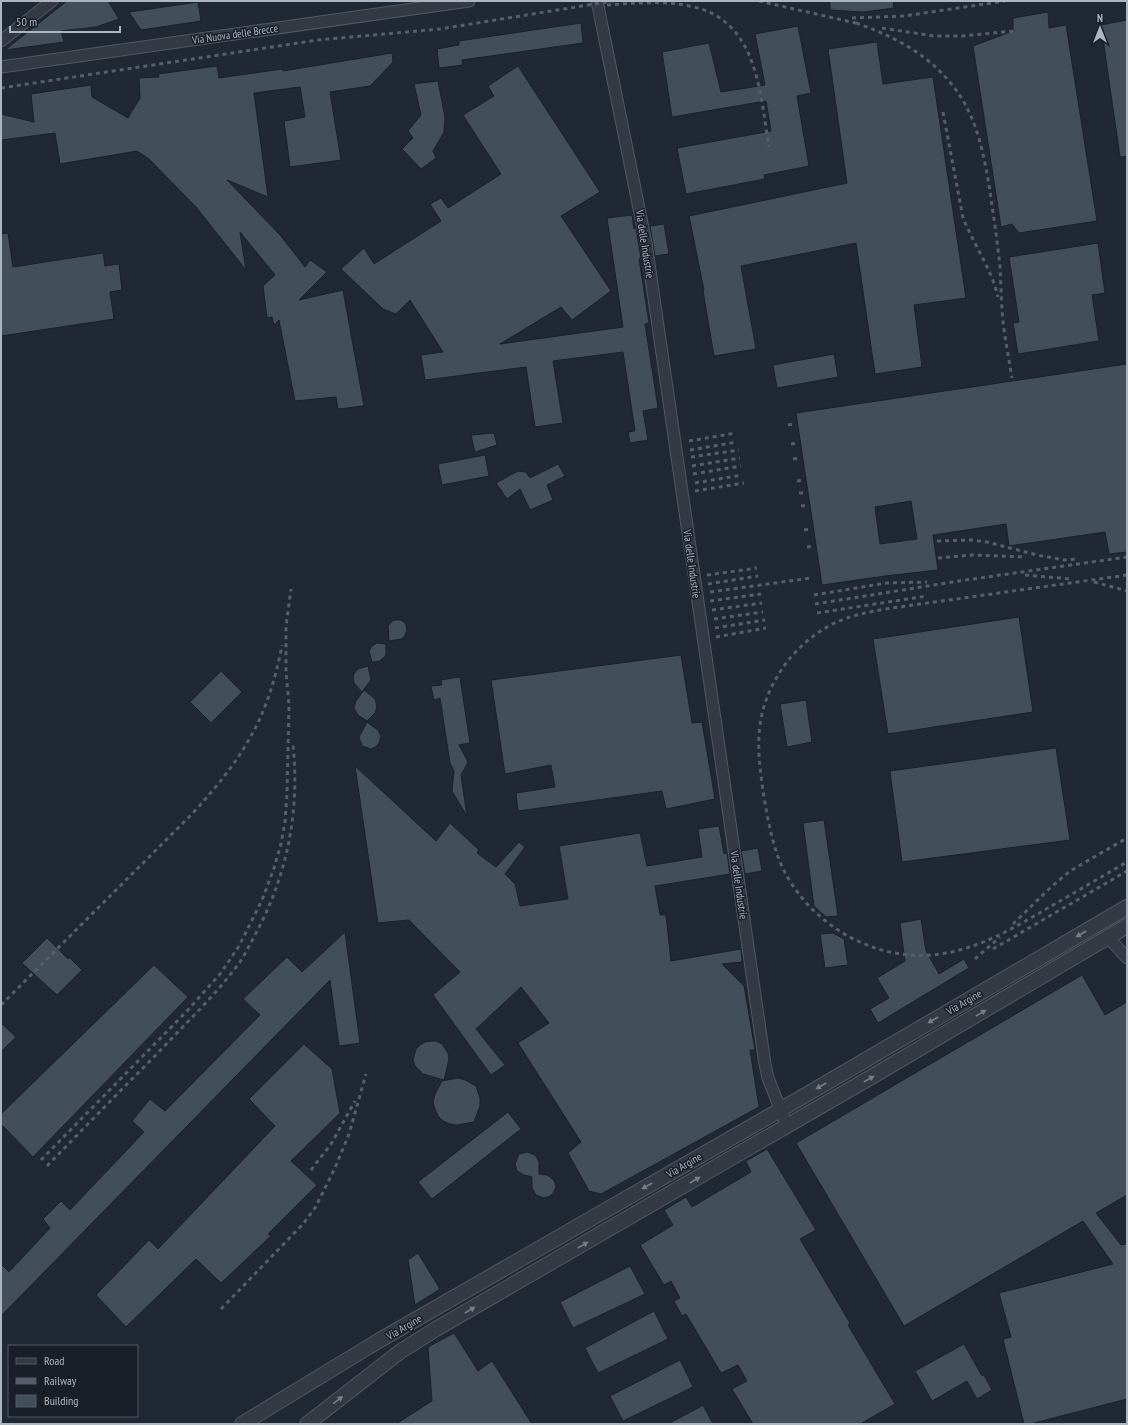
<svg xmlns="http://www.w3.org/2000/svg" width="1128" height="1425" font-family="'PT Sans Narrow',sans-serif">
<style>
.building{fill:#434e5b;stroke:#1a212b;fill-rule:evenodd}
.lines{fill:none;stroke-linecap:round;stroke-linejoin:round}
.minor-casing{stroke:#505863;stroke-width:13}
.tertiary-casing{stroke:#505863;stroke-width:16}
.minor{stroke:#333a44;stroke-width:11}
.tertiary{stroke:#333a44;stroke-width:14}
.rail{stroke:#555e6b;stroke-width:3;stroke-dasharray:4 4;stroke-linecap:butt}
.oneway{fill:#767e89}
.labels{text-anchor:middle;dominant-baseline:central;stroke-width:3;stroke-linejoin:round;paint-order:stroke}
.street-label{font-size:11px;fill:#acb5c2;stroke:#181f28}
</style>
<rect width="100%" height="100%" fill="#1f2833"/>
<g class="building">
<path d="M67,1H108L119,19L96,27L61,31L64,42L5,50Z"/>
<path d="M830,1H893L894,8L863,12L830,10Z"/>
<path d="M198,2L201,21L141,30L129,12Z"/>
<path d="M1048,12L1049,28L1066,25L1097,221L1019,233L1012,224L1001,227L973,46L1013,31V18Z"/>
<path d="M1127,20V156L1120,157L1101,25Z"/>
<path d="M581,23L583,43L462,60L463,65L439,68L437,49L459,45V41Z"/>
<path d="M798,26L811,93L797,96L809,166L764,175L765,179L686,194L677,148L771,131L766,101L672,117L662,52L709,43L721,92L765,85L755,34Z"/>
<path d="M877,42L883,84L933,77L966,298L914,305L922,367L875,374L856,243L741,266L756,349L714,356L703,291L704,290L689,216L847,183L828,49Z"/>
<path d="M392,53L393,62L370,86L330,92L341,160L290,167L284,121L305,117L300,87L254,93L268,197L227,180L281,236L305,267L310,260L327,272L299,300L343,290L364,406L338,409L336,397L295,401L279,320L274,325L272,317L267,318L263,286L275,275L240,232L246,270L196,207L149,159L137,151L60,164L55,133L1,140V114L34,122L31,94L91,85L92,97L128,118L140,98L139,78L159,77L158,74L217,66L219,78L282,69L283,71Z"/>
<path d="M518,66L600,192L561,216L611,291L572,320L561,307L500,344L623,327L607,218L632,215L634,229L636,228L641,258L639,259L649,323L645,324L658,408L643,411L648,440L630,443L628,432L635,431L623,352L553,361L563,423L535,427L526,367L425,380L421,355L443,352L410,300L396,314L383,309L341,269L364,248L374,264L441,221L430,204L441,198L448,208L501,174L463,115L494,96L488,86Z"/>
<path d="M438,81L445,117L444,132L433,151L436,158L421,169L402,149L413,138L408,131L421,115L414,84Z"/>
<path d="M664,224L669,254L655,256L650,226Z"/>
<path d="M8,233L13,267L103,253L105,266L119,264L122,290L110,292L114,319L1,336V234Z"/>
<path d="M1098,243L1105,293L1092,295L1099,341L1018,354L1013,323L1019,322L1009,257Z"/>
<path d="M834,354L838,377L777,388L773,365Z"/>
<path d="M1127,364V552L1109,554L1105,532L1009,546L1006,524L933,535L938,570L885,576L822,585L796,413ZM911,501L917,539L880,544L875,507Z"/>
<path d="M494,433L497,445L475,452L471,435Z"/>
<path d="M485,455L489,476L442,485L438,464Z"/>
<path d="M558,464L565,476L547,485L553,500L530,510L520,489L507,499L496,483L518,471L526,472L530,478Z"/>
<path d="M1019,617L1033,712L888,734L873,639Z"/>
<path d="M395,620H401L404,622L406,625L407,631L404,637L401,639L389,641L388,626L392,621Z"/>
<path d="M377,643L386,644V655L380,661L372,662L369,651L372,646Z"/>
<path d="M681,655L692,723L702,722L715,799L666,809L662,791L518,811L516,793L555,787L551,765L505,774L491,680Z"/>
<path d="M368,666L371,680L362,692L354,683L353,677L354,674L358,669Z"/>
<path d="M221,671L242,692L211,723L190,702Z"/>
<path d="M460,677L470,743L459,745L468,762L461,775L467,816L452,791L454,771L450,763L440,698L434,700L431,686L442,685L441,680Z"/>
<path d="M364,690L375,699L377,706L375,713L367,721L358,715L354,708L356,701Z"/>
<path d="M806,700L812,742L787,747L780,704Z"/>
<path d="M367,722L378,730L381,736L379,743L377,746L371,749L362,746L359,737Z"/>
<path d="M1056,748L1070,840L902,862L890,771Z"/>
<path d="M355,766L436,841L450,823L479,850L477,853L496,867L519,842L525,847L505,874L515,884L520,906L568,899L559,846L640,833L647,866L702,857L698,829L719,826L724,854L727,853L730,874L655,886L660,915H666L671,961L741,949L742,962L722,964L744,986L755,1050H750L759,1107L601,1194L589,1191L568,1153L581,1142L518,1043L549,1023L521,987L476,1029L505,1065L491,1075L433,995L460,972L409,920L378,923Z"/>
<path d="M824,820L838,916L826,917L814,906L803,823Z"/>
<path d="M758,848L762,871L745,874L741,851Z"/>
<path d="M921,919L926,951L939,974L964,959L969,968L878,1023L870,1009L889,998L877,978L905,961L900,923Z"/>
<path d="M345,932L360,1043L339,1046L330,980L1,1316V1264L9,1272L50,1228L43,1219L61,1201L70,1210L144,1132L132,1121L150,1099L165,1111L260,1015L243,999L287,957L302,972Z"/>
<path d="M833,933L844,939L848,965L825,968L820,934Z"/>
<path d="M47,938L68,959L69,957L82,970L57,995L22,963Z"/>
<path d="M154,965L188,997L33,1157L1,1124V1114Z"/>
<path d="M1082,975L1105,1015L1127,1002V1195L1096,1213L1121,1245L1127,1244V1399L1030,1424H1024L1003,1339L1011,1337L999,1293L1113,1264L1083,1221L904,1326L796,1143Z"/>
<path d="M1,1023L16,1037L1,1052Z"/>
<path d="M431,1041H436L442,1044L448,1053L449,1059L444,1080L423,1074L415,1066L413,1060L416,1049L420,1045L425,1042Z"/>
<path d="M304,1044L332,1069L340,1113L291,1161L317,1185L268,1234L271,1236L221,1283L196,1259L126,1327L96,1295L149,1240L158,1249L275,1126L249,1099Z"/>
<path d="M458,1078L465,1080L476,1086L480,1098V1106L474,1122L457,1125L450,1124L443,1121L438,1116L435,1109L433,1102L435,1094L442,1081Z"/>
<path d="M508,1112L521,1129L432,1199L418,1182Z"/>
<path d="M767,1149L816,1230L800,1239L850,1323L848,1325L895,1404L860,1424H753L732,1389L747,1381L738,1365L721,1373L686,1314L682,1316L674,1301L680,1298L671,1281L664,1285L640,1245L673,1225L664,1210L686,1197L692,1207L751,1172L746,1161Z"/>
<path d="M527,1152L535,1155L537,1158L539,1162V1174L547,1175L554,1180L556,1187L553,1193L550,1196L544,1198L536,1195L532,1188V1177L524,1175L517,1171L515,1164L519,1154Z"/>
<path d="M418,1253L440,1289L415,1305L408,1260Z"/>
<path d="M630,1266L645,1294L573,1328L560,1302Z"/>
<path d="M654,1311L668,1339L598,1373L585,1348Z"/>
<path d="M454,1333L478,1371L492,1361L532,1424H396L432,1401L428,1347Z"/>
<path d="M964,1344L982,1376L984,1375L992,1390L977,1399L967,1381L932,1401L915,1371Z"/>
<path d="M680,1360L693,1387L623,1421L610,1396Z"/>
<path d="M703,1405L713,1424H668L698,1408Z"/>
</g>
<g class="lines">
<g class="minor-casing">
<g id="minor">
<path d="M597,1L646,243L765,1064L768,1078L787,1126"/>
<path d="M1,41L52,1"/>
<path d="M1,67L469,1"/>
<path d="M1108,937L1127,958"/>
</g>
</g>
<g class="tertiary-casing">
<g id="tertiary">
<path d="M242,1424L380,1340L780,1110L1127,907"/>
<path d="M307,1424L401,1351L436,1329L873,1076L1127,926"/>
</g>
</g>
<use href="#minor" class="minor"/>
<use href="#tertiary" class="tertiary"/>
<g class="rail">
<path d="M759,1L860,24"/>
<path d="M607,5C635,3 666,0 694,7C758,22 760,94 769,147"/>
<path d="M852,18L904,16L1005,1"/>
<path d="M856,23C895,37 927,53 953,86C976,115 983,150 989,185C993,212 997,239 1000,266C1001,284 1001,303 1003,321C1005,340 1009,359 1012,378"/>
<path d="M882,28L934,36H963L1013,31"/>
<path d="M1,88L318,40L440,29L613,1"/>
<path d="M943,112L963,218C974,245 991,268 998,297"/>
<path d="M788,425L794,424"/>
<path d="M689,441L736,433"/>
<path d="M791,444L798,443"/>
<path d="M690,450L737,442"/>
<path d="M691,457L739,450"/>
<path d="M793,459L800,458"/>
<path d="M692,466L740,458"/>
<path d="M693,474L741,466"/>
<path d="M797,481L804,480"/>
<path d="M695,483L742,475"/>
<path d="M695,491L744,483"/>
<path d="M799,493H806"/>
<path d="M801,506L808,505"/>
<path d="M804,530L812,529"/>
<path d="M937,541L971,540L987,542L1037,555L1064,560L1077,559"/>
<path d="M807,547L814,546"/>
<path d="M938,558L972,555L1026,557"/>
<path d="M707,575L757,568"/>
<path d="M1025,575L1071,579"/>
<path d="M1127,575L885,609C869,612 854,615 839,621C798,639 766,680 760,725C757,747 760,769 763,791C767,815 771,839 780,862C806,923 875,964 941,954C980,948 1014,928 1048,908C1074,893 1101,877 1127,862"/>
<path d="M1094,582L1127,591"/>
<path d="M708,584L758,576"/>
<path d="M710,592L811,578"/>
<path d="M814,595L886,583L927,582"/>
<path d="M710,601L761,594"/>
<path d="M815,604L959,581L1127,557"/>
<path d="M712,610L762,603"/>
<path d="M817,613L927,596"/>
<path d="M714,619L763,612"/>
<path d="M715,628L765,620"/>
<path d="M716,637L766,628"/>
<path d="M1013,924L1050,888L1070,871L1127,838"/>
<path d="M993,949L1127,871"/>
<path d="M975,959L1000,937"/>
<path d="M1,1005L192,814C242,759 268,720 282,645"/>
<path d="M41,1160L187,1011L220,974L239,946L262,900L274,868L281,844L285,822L287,793L289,705L286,672V626L291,589"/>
<path d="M47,1166C82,1130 117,1094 153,1058C181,1028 212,999 237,966C244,957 249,946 255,935C287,876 300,812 293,745"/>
<path d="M311,1170L331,1144L355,1101"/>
<path d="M221,1309L303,1224L315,1208L335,1168L349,1134L366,1074"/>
</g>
</g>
<defs><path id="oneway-solid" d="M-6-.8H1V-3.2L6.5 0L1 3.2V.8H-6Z"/></defs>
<g class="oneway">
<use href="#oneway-solid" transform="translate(1081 934) rotate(150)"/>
<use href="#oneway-solid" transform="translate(981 1013) rotate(-31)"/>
<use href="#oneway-solid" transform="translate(933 1020) rotate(150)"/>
<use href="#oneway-solid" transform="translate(869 1079) rotate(-30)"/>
<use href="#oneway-solid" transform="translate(821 1086) rotate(150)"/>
<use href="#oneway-solid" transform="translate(695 1180) rotate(-30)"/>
<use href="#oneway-solid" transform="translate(647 1186) rotate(150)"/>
<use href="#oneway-solid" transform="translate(583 1245) rotate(-30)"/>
<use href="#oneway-solid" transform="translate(470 1310) rotate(-30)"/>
<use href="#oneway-solid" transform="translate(338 1400) rotate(-38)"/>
</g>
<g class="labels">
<g class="street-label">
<text transform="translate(235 34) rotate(-8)">Via Nuova delle Brecce</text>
<text transform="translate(645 244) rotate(81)">Via delle Industrie</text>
<text transform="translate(692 564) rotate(82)">Via delle Industrie</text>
<text transform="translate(739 885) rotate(82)">Via delle Industrie</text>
<text transform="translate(964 1002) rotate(-30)">Via Argine</text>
<text transform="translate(684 1165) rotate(-30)">Via Argine</text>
<text transform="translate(404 1327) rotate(-30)">Via Argine</text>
</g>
</g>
<rect width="1128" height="1425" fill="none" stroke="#acb5c2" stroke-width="4"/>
<rect x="8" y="1345" width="130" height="72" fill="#181f28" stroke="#535b66"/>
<rect x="16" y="1358" width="20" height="6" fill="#333a44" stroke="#535b66"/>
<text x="44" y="1365" font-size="12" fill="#acb5c2">Road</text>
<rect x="16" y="1378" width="20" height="6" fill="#555e6b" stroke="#535b66"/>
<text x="44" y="1385" font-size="12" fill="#acb5c2">Railway</text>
<rect x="16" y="1395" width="20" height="12" fill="#434e5b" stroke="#535b66"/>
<text x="44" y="1405" font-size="12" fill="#acb5c2">Building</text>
<g transform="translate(1100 28)" stroke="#181f28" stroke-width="3" paint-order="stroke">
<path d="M0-3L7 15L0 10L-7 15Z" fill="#acb5c2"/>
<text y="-6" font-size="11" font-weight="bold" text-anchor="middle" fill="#acb5c2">N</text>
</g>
<path d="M10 26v6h110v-6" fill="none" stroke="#acb5c2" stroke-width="2"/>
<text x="16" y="26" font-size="12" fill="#acb5c2" stroke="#181f28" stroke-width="3" paint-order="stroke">50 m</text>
</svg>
